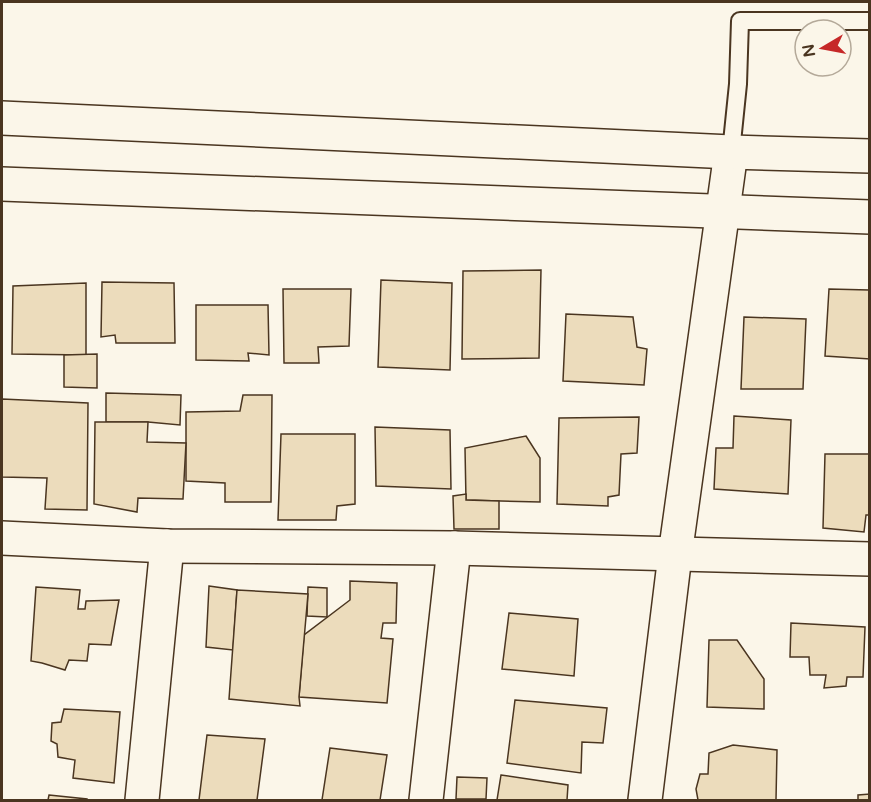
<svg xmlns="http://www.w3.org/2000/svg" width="871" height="802" font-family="'Varela Round',sans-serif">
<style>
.building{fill:#ecdcbc;stroke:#4a3520;stroke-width:1.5}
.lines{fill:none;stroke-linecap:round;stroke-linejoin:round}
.service-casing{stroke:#4a3520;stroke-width:20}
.minor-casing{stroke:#4a3520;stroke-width:36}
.tertiary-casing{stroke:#4a3520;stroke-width:36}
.service{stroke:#fbf6e9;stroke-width:16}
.minor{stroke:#fbf6e9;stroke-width:33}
.tertiary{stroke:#fbf6e9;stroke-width:33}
</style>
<rect width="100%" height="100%" fill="#fbf6e9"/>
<g class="building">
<path d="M541,270L539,358L462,359L463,271Z"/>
<path d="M381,280L452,283L450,370L378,367Z"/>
<path d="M102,282L174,283L175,343H116L115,335L101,337Z"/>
<path d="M86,283V355L12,354L13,286Z"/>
<path d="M283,289H351L349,346L318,347L319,363H284Z"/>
<path d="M829,289L869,290L870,359L825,356Z"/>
<path d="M196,305H268L269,355L248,353L249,361L196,360Z"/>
<path d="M566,314L633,317L637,347L647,349L644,385L563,381Z"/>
<path d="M744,317L806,319L803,389H741Z"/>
<path d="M97,354V388L64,387V355Z"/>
<path d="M106,393L181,395L180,425L148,422H106Z"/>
<path d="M243,395H272L271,502H225V483L186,481V412L240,411Z"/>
<path d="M2,399L88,403L87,510L45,509L47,478L2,477Z"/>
<path d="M734,416L791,420L788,494L714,489L716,448H733Z"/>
<path d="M639,417L637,453L621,454L619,495L608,497V506L557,504L559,418Z"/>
<path d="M95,422H148L147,442L186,443L183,499L138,498L137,512L94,504Z"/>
<path d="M375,427L450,430L451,489L376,486Z"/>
<path d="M281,434H355V504L337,506L336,520H278Z"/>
<path d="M526,436L540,458V502L466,500L465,448Z"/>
<path d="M825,454H870V515H866L864,532L823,528Z"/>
<path d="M466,494V500L499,501V529H454L453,496Z"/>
<path d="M350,581L397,583L396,623H383L381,638L393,639L387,703L299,697L304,635L350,600Z"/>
<path d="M209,586L237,590L233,650L206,647Z"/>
<path d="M36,587L80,590L78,609H85L86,601L119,600L111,645L89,644L87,661L69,660L65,670L42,663L31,661Z"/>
<path d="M308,587L327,588V617L307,616Z"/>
<path d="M237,590L308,594L299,697L300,706L229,699Z"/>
<path d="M509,613L578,619L574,676L502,669Z"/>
<path d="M791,623L865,627L863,677H847L846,686L824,688L826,675H810L809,657H790Z"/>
<path d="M709,640H737L764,679V709L707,707Z"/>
<path d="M515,700L607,708L603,743L582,742L581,773L507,763Z"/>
<path d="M64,709L120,712L114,783L73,778L75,760L58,757L57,744L51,741L52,723L61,722Z"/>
<path d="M207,735L265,739L257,800H199Z"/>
<path d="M733,745L777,750L776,800H698L696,789L700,774H708L709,753Z"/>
<path d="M330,748L387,755L380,800H322Z"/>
<path d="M501,775L568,785L567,800H497Z"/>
<path d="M457,777L487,778L486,799H456Z"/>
<path d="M870,794V800H858V795Z"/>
<path d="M49,795L87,799V800H48Z"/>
</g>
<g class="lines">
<g class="service-casing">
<path id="service" d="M731,152L738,84L740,21H870"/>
</g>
<g class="minor-casing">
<g id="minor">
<path d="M2,538L167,546L454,548L870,559"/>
<path d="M142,800L167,546"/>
<path d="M426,800L454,548"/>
<path d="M645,800L675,555L731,152"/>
</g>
</g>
<g class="tertiary-casing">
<g id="tertiary">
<path d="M2,118L731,152L870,156"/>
<path d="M2,184L870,217"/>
</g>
</g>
<use href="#service" class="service"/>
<use href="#minor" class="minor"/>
<use href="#tertiary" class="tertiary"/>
</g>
<rect width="871" height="802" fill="none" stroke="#4a3520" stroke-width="6"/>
<g transform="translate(823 48) rotate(260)"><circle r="28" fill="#fbf6e9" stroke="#b4a999" stroke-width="1.5"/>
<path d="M0-4.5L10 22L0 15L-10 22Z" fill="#c62828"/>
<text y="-9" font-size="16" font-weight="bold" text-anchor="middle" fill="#4a3520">N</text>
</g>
</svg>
